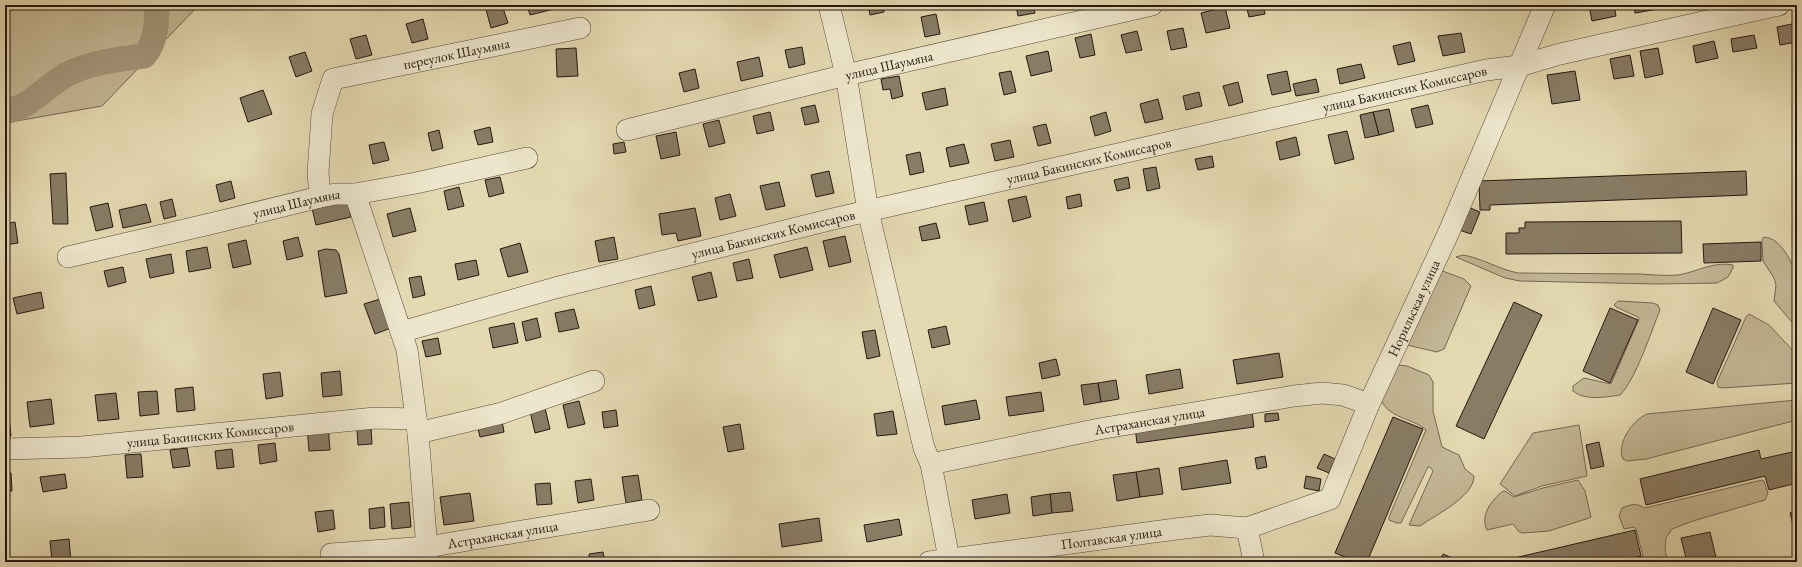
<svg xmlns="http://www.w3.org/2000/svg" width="1802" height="567" font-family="'EB Garamond',serif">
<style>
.green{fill:#c4b896;stroke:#746854}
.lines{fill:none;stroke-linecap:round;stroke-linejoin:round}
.river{stroke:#a3977b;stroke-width:25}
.building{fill:#887c65;stroke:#251813}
.minor-casing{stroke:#55483a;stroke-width:22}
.minor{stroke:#ede6cc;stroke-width:21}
.labels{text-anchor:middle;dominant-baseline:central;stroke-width:3;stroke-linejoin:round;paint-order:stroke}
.street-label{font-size:14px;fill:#251813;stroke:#ede6cc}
</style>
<rect width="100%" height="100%" fill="#e4d9b1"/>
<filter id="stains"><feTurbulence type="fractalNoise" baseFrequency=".005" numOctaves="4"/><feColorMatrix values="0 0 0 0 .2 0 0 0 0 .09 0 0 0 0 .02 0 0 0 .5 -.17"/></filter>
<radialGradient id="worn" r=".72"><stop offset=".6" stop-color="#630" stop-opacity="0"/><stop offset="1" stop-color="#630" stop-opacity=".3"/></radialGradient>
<g class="green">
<path d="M5,5H199L102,106L5,123Z"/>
<path d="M1764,237C1782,238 1794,265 1797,281C1799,296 1797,313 1797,328L1774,301L1776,285L1774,278L1763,261L1762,240Z"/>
<path d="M1463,255C1482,258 1498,269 1518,273L1641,274C1654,275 1666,276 1678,275C1697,272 1713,261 1733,265V268L1728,277L1717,283L1657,284L1520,281L1505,278L1456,257Z"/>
<path d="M1440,270L1464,279L1471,286L1444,349L1437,352L1407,345Z"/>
<path d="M1618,301L1653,303L1658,305L1660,310C1651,332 1636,379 1620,395C1606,397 1585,401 1573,391V386L1584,378L1611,384L1639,319L1638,317L1616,307L1614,305Z"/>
<path d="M1749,314L1769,325L1797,355V383L1722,388L1718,387L1717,382L1746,317Z"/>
<path d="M1398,365L1407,366L1429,375L1433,382V411L1442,447L1459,455L1465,469L1474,476C1474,497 1435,515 1420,526L1409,525L1433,471L1430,467H1428L1401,523H1397L1389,520V517L1426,430C1413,418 1387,418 1381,399Z"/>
<path d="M1797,400V420L1646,459L1627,461L1623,459C1616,443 1633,420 1647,414Z"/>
<path d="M1579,425L1587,476L1542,486L1515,496L1500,484L1533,433Z"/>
<path d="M1578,480L1585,491L1591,517L1589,518L1549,531L1523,533L1519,532L1513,524L1487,530C1480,515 1491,501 1503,491H1505L1514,497L1543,488Z"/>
<path d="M1762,480L1764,481L1768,493L1765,500L1693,521L1672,529L1666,538L1665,550L1668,562H1626L1643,556L1636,529L1634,527L1624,529L1619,516L1622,508C1630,505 1636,502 1644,508L1649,507Z"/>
</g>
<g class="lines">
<path class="river" d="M5,111C29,109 46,86 66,75C88,63 118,59 144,56C156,43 157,22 157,5"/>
</g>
<g class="building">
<path d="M490,5H502L508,23L491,28L485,6Z"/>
<path d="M527,5H553L554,9L530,15Z"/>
<path d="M868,5H883L884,12L870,15Z"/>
<path d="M1016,5H1033L1035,13L1018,16Z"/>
<path d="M1246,5H1263L1265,14L1249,17Z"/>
<path d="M1589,5H1614L1616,16L1592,21Z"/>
<path d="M1634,5H1657L1658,9L1635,13Z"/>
<path d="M1225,7L1230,28L1206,33L1201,13Z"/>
<path d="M936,14L940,34L925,37L921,17Z"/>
<path d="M423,19L428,39L412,43L406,24Z"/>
<path d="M1797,23V42L1780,45L1777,27Z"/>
<path d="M1183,28L1187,47L1171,50L1167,31Z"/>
<path d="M1137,31L1142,50L1126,53L1121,35Z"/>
<path d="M1461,33L1465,52L1443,56L1438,36Z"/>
<path d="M1091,34L1095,55L1080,58L1075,38Z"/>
<path d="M366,35L372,55L356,59L350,39Z"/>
<path d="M1754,35L1757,48L1733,52L1731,39Z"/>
<path d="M1714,41L1718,58L1696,63L1693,46Z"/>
<path d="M1410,42L1415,61L1398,65L1393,46Z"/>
<path d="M802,47L805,64L789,68L785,50Z"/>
<path d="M576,48L578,76L557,77L556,49Z"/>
<path d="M1658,48L1663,74L1645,78L1640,51Z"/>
<path d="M1048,51L1052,71L1031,76L1026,56Z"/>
<path d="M305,52L312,71L296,77L289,57Z"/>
<path d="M1630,55L1634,76L1614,79L1610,59Z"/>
<path d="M759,57L763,76L741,81L737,62Z"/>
<path d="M1361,64L1365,78L1340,84L1337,69Z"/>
<path d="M695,69L699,88L684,92L679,73Z"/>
<path d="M1011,71L1016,92L1004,95L999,73Z"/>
<path d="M1287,71L1291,91L1272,95L1267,75Z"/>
<path d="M1575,71L1580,100L1552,104L1547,75Z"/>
<path d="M899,76L903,96L892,99L890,89L883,90L881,79Z"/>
<path d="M1316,79L1319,92L1296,96L1293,84Z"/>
<path d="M1238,82L1243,102L1229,106L1223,86Z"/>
<path d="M945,88L948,105L926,110L922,93Z"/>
<path d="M263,90L272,114L248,122L240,98Z"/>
<path d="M1199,92L1202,106L1186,110L1183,96Z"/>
<path d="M1158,99L1163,119L1145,123L1140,104Z"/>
<path d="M815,105L819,122L805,125L801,108Z"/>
<path d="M1428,105L1433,124L1416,128L1411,109Z"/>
<path d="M1389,109L1394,131L1379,135L1373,112Z"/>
<path d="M770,112L774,130L757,134L753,116Z"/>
<path d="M1106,112L1111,131L1095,136L1090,117Z"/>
<path d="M1373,112L1379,135L1365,138L1360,115Z"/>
<path d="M719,120L725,143L709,147L703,124Z"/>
<path d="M1046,124L1051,143L1038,146L1033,127Z"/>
<path d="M490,127L493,142L478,145L474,131Z"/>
<path d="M439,130L443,148L432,151L428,133Z"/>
<path d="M1347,131L1354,159L1335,164L1328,135Z"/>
<path d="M676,132L680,155L661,159L656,136Z"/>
<path d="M1296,137L1300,155L1280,160L1276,142Z"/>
<path d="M1010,140L1014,157L995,161L991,144Z"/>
<path d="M384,142L389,160L373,164L369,145Z"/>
<path d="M624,142L626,152L614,154L613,144Z"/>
<path d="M964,144L969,163L950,167L946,148Z"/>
<path d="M920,152L924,172L910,175L906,155Z"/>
<path d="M1212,156L1214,167L1198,170L1195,159Z"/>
<path d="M1156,167L1160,188L1147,191L1143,169Z"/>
<path d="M829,171L834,193L816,197L811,175Z"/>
<path d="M1746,171L1747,195L1490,205V210H1480L1479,181Z"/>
<path d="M66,173L68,224H53L50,174Z"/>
<path d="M500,177L504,193L489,197L485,180Z"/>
<path d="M1128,177L1130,188L1117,191L1114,180Z"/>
<path d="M231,181L235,198L220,202L216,185Z"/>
<path d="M779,182L785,206L766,210L760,186Z"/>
<path d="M459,187L464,206L448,210L444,191Z"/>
<path d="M730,194L736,216L720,220L715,198Z"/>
<path d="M1080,194L1082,206L1068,209L1066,197Z"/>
<path d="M1026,196L1031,217L1013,222L1008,200Z"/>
<path d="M346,197L351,217L316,225L311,204Z"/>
<path d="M172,199L176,216L164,219L160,202Z"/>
<path d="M984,202L988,221L969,225L965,206Z"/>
<path d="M108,203L113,227L96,231L90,207Z"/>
<path d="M146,204L151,222L123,228L119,210Z"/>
<path d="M1468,207L1480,212L1471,234L1459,230Z"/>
<path d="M410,208L416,231L393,237L387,214Z"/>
<path d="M695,208L701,236L678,241L676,233L662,235L659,214Z"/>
<path d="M1681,221L1682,253L1506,254V233H1519V228H1525V222Z"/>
<path d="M15,222L18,243L5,245V224Z"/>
<path d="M936,223L940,238L922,241L919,227Z"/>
<path d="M845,236L851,262L829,267L823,241Z"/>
<path d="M298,237L303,256L287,260L283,241Z"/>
<path d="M614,237L618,259L599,262L595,241Z"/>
<path d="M246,240L251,264L233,268L228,244Z"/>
<path d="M1761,242V261L1704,263L1703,244Z"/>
<path d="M520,243L528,272L508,277L500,249Z"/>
<path d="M207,247L211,268L189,272L186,251Z"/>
<path d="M807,247L813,270L780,278L774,255Z"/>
<path d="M326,249L336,250L339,254L347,293L325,297L318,251Z"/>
<path d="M171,254L174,273L150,278L146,259Z"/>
<path d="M749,259L753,278L737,281L733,263Z"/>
<path d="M476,260L479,275L458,280L455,264Z"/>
<path d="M123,267L126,282L108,287L104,271Z"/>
<path d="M711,272L717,297L698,301L692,277Z"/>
<path d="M421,276L425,295L413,298L409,278Z"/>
<path d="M651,286L655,305L639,309L635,290Z"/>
<path d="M41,292L44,308L17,314L13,298Z"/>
<path d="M380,299L391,328L375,334L364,304Z"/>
<path d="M1514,302L1542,315L1484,439L1456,426Z"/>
<path d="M1610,308L1638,320L1610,383L1583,371Z"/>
<path d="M1713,308L1741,320L1713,384L1686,372Z"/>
<path d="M574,309L579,328L559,332L555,313Z"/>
<path d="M537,318L541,337L526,341L522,322Z"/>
<path d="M514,323L518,343L493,348L489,328Z"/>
<path d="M946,326L950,344L932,348L928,330Z"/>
<path d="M875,330L880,356L867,359L862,332Z"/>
<path d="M438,338L441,354L426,357L422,341Z"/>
<path d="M1279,353L1283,377L1237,384L1233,360Z"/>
<path d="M1056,359L1060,375L1042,379L1039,363Z"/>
<path d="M1180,369L1183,388L1149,394L1146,375Z"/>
<path d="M340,371L342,395L323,397L321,373Z"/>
<path d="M280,372L283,396L266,399L263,374Z"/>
<path d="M1116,380L1119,399L1101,402L1098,383Z"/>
<path d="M1098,383L1101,402L1084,405L1081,385Z"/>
<path d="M193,387L195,410L177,412L175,389Z"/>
<path d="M157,391L159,414L140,416L138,392Z"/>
<path d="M1041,392L1044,411L1009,416L1006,397Z"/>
<path d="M116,393L119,419L98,421L95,395Z"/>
<path d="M51,399L54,424L30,427L27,402Z"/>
<path d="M976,400L980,419L945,425L942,406Z"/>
<path d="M579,401L585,424L568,428L563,405Z"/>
<path d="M545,408L550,429L535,433L530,411Z"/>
<path d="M616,410L618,426L604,428L602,412Z"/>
<path d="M893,411L897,434L877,436L874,414Z"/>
<path d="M1252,412L1254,427L1137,443L1135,427Z"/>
<path d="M1278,413L1279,420L1265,422V414Z"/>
<path d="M501,415L504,432L480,437L476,420Z"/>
<path d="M9,417L11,436H5V418Z"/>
<path d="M1393,417L1423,429L1367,562H1358L1335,553Z"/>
<path d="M740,424L744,449L728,452L723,427Z"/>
<path d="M328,425L330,450L309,451L307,426Z"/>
<path d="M371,428L372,444L358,445L357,429Z"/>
<path d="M1599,442L1604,466L1591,469L1586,445Z"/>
<path d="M275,443L277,461L260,464L258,445Z"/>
<path d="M187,448L190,466L173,468L170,450Z"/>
<path d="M232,449L234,467L217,469L215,451Z"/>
<path d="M1759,450L1761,459L1797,451V483L1769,490L1765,476L1646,505L1640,479Z"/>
<path d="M141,454L143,477L127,478L125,455Z"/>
<path d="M1324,454L1335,459L1329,473L1317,468Z"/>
<path d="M1265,456L1267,467L1257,469L1255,458Z"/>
<path d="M1227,460L1231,483L1182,490L1179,468Z"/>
<path d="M1159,468L1163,494L1140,497L1136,472Z"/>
<path d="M1136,472L1140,497L1117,501L1113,475Z"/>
<path d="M5,473H11L12,491L5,492Z"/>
<path d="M65,474L67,488L43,492L40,477Z"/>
<path d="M638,475L642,500L626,503L622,477Z"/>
<path d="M1306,476L1321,479L1319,491L1304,488Z"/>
<path d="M591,479L594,500L578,503L575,481Z"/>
<path d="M550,483L552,504L537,505L535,484Z"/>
<path d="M1070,492L1073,511L1052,513L1050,494Z"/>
<path d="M470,493L474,521L444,525L440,497Z"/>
<path d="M1007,494L1010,513L975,519L972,500Z"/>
<path d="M1050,494L1052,513L1033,516L1031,497Z"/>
<path d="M409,502L411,527L392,529L390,504Z"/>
<path d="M384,507L385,527L370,529L369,509Z"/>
<path d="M333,510L335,529L318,532L315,512Z"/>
<path d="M1797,511V539L1790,513Z"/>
<path d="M819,518L822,541L782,547L779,524Z"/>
<path d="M899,519L902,535L867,542L864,525Z"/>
<path d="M1635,530L1641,556L1618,562H1510V559Z"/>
<path d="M1710,532L1717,562H1687L1681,538Z"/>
<path d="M69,539L71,562H52L50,541Z"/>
<path d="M603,552L605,562H590L589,554Z"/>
<path d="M1443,554L1462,562H1439Z"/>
<path d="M657,557L658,562H639L638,560Z"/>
<path d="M1096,559V562H1078Z"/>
</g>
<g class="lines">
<g class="minor-casing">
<g id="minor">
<path d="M829,5L846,75L868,211L924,448L931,464L949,559"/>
<path id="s1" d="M627,130L846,75L1152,5"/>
<path d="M355,194L407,350L418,433L428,562"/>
<path id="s2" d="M320,197L318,173L322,114L333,79L580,28"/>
<path id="s3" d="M68,257L214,223L320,197L336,194H355L416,183L527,158"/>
<path id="s4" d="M401,332L555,288L837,218L1486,70L1519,66L1560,54L1779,5"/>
<path d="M418,433L502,413L594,381"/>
<path id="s5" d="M5,449L82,447L375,418L416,419"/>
<path id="s6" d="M931,464L1099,429L1294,396L1322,393L1343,395L1369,404"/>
<path id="s7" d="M331,554L427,547L649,510"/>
<path id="s8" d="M929,562L1176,529L1210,525L1247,528"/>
<path id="s9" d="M1254,562L1247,528L1330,499L1369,404L1448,234L1545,5"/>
</g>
</g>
<use href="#minor" class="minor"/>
</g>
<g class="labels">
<g class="street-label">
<text stroke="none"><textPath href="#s2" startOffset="246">переулок Шаумяна</textPath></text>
<text stroke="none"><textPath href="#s1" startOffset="270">улица Шаумяна</textPath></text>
<text stroke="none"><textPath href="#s4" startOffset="1033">улица Бакинских Комиссаров</textPath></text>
<text stroke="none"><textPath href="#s4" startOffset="709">улица Бакинских Комиссаров</textPath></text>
<text stroke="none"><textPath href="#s3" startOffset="235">улица Шаумяна</textPath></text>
<text stroke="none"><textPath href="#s4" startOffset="385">улица Бакинских Комиссаров</textPath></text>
<text stroke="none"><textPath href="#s9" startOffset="331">Норильская улица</textPath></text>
<text stroke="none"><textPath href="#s6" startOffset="223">Астраханская улица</textPath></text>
<text stroke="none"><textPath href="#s5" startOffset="206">улица Бакинских Комиссаров</textPath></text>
<text stroke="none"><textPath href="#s7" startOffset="173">Астраханская улица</textPath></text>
<text stroke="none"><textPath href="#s8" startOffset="184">Полтавская улица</textPath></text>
</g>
</g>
<rect width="1802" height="567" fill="none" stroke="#e4d9b1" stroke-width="20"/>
<rect x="6" y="6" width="1790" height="555" fill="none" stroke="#251813" stroke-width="2"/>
<rect x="10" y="10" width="1782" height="547" fill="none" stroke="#251813"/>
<rect width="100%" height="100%" filter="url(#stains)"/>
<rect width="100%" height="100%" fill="url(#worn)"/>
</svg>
